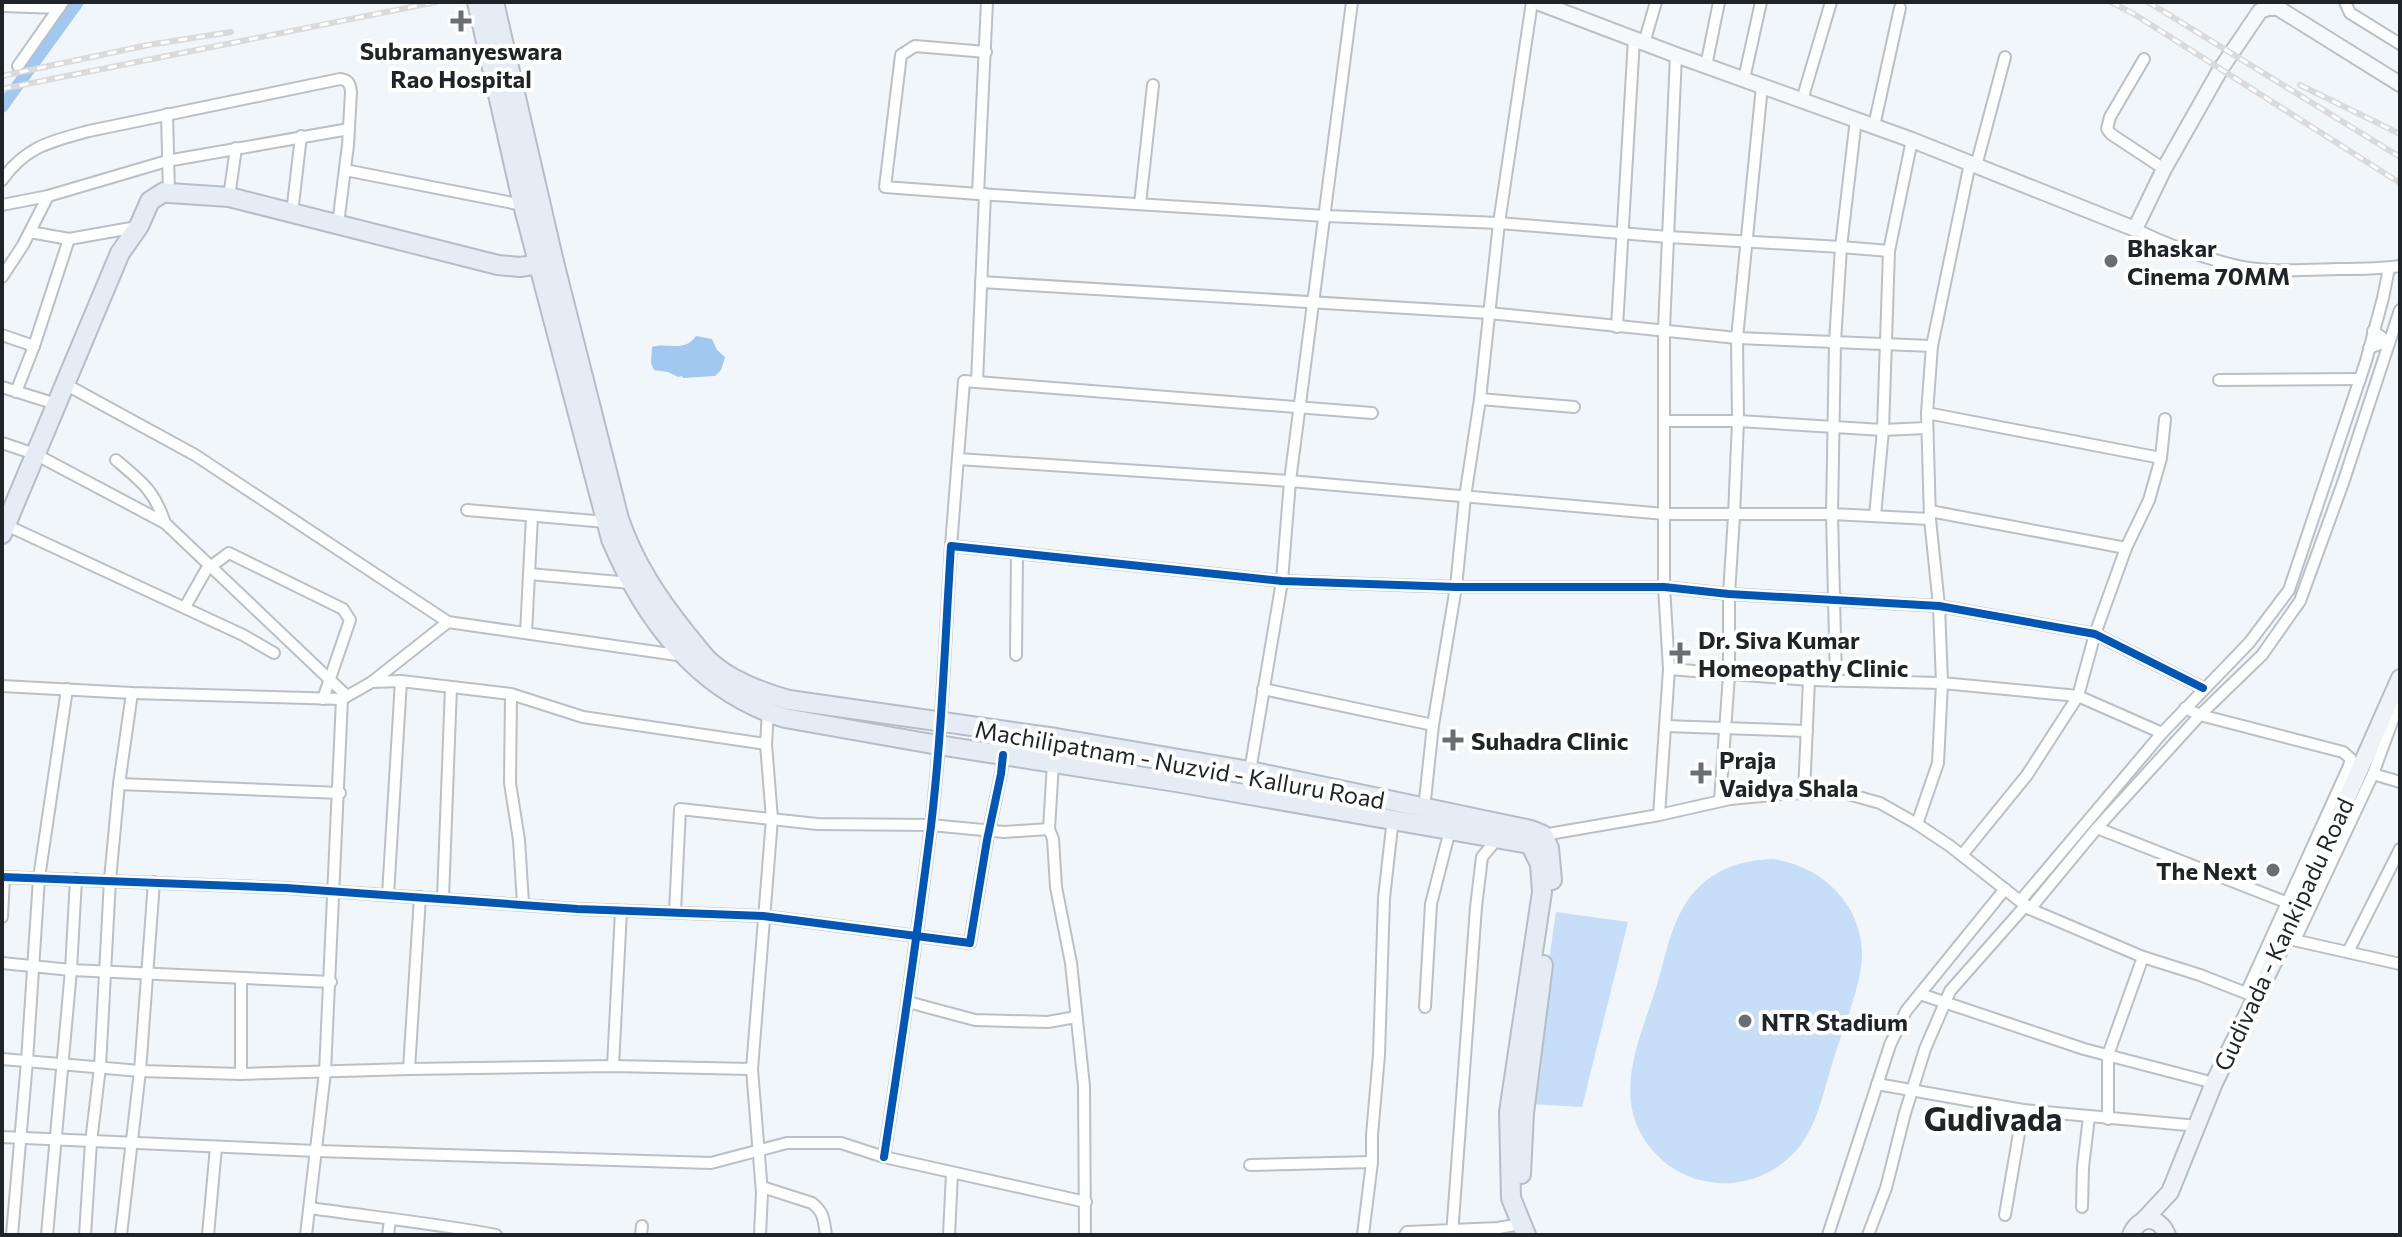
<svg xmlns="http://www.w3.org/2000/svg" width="2402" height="1237" font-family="Commissioner,sans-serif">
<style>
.green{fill:#c6def8}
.water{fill:#a1c8f1}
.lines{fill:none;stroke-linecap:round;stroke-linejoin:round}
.canal{stroke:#a1c8f1;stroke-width:12}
.street-casing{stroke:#bbc0c5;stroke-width:14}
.secondary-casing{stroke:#bbc0c5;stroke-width:18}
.primary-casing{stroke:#b5bec7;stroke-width:20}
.highway-casing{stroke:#b5bec7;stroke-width:22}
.street{stroke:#fdfefe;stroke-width:10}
.secondary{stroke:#f6f9fb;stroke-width:14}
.primary{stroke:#eff3f8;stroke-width:16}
.highway{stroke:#e5ecf3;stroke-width:18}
.rail-casing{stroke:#d8dadc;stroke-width:6}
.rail{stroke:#fff;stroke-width:3;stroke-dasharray:9;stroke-linecap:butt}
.cycleway-casing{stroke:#fff;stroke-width:13}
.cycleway{stroke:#0057b8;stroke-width:8}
.poi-dot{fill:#686e72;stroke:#fff;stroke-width:3}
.labels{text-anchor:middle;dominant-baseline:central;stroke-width:8;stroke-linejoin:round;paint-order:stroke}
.poi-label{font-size:24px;font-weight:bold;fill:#1f2429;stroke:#fff;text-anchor:start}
.street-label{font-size:24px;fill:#1f2429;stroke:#fff}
.district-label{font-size:32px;font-weight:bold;fill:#1f2429;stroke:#fff}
</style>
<rect width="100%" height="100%" fill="#f1f6fb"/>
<g class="green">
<path d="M1772,859C1826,866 1869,911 1861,968C1856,999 1842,1031 1833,1061C1823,1092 1817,1130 1793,1154C1771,1176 1740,1187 1710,1182C1690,1179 1671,1170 1657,1155C1607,1104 1639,1042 1657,985C1667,951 1673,911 1700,886C1720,867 1745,860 1772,859Z"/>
<path d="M1556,912L1628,922L1582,1107L1528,1104Z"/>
</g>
<path class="water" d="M696,336L712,339L717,350L725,357L721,370L715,376L683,378L682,376L678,377L668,372L654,370L651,363L652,347C668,342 684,353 696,336Z"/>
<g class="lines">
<path class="canal" d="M2,107L78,2"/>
<g class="street-casing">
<g id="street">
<path d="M987,2L978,194L1326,216L1499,223L1668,237L1841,247L1889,251"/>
<path d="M2345,2L2350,13L2400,44"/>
<path d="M2,6L59,8"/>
<path d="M1644,43L1656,2"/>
<path d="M2144,59L2110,117L2107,129L2111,134L2164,169"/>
<path d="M18,66L63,2"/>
<path d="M1706,66L1719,2"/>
<path d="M1744,79L1761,2"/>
<path d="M1802,100L1831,2"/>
<path d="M167,114L169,193"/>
<path d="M1874,126L1900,8"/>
<path d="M1970,163L1932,346L1927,413L1930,519L1939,606L1942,683L2078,696L2162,733"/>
<path d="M1976,166L2005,57"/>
<path d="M345,170L523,205"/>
<path d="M2,180C26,146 52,141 89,131L340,79C348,80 350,83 351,92L348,145L338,224"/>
<path d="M978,194L885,187L901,55L915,46L986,52"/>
<path d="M229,197L236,148"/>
<path d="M1140,204L1153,85"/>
<path d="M2,205L48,196L167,161L349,129"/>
<path d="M292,213L301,136"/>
<path d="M2135,229C2166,244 2200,257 2234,265C2267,273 2304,270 2338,269C2359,269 2380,269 2400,266"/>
<path d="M30,232L69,239L137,227"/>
<path d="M2,277L23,245L48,196"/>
<path d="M981,282L1489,313L1737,338L1932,346"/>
<path d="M1617,327L1634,39"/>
<path d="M2,335L34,346"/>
<path d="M2369,348L2387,341L2373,331"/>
<path d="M2219,380L2360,379"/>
<path d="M977,382L985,194"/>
<path d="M65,384L195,455L448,622"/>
<path d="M2,387L56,404"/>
<path d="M16,392L34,346L69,239"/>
<path d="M1480,399L1574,407"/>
<path d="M1927,413L2161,458"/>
<path d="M1665,421H1738L1883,430L1926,428"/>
<path d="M2,443L35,454L165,523L347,696"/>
<path d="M958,459L1290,481L1665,514H1832L1930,519"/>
<path d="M116,460C142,482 154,490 165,523"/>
<path d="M467,510L606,522"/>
<path d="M1930,511L2126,548"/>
<path d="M1875,516L1883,430L1889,251L1912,140"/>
<path d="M6,525L243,635L274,653"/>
<path d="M951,546L964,381L1372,413"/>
<path d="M529,574L631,583"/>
<path d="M185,607L206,570L229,553L343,609L350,620L323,699"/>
<path d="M526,633L532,516"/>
<path d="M1016,655L1017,553"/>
<path d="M1669,669L1809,680L1942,683L1938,763L1917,824"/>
<path d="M1836,681L1832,514L1835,342L1841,247L1856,119"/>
<path d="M372,682L401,681L511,694L583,717L766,744"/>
<path d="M2,686L132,693L342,699L372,682L448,622L684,656"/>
<path d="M1263,689L1433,725"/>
<path d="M511,694L510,783L519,840L523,903"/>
<path d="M2185,708L2200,715L2343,752L2351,759L2349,766L2246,993"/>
<path d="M1665,726L1807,731"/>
<path d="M1053,763L1049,829L1053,839L1056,887L1071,963L1084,1086L1085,1235"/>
<path d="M2373,774L2400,782"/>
<path d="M119,784L340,793"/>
<path d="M1804,793L1809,680"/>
<path d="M1246,795L1282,581L1290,481L1352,2"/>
<path d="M1720,801L1729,675V594L1734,516L1738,421L1737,338L1762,86"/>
<path d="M1424,809L1433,725L1456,587L1465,497L1480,399L1499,223L1532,2"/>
<path d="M1659,815L1669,669L1664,587V329L1676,55"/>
<path d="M2097,828L2288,903"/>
<path d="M1543,835L1659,815L1730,799L1792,793L1848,794L1880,803L1917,824L1950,846L2030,909L2143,957L2200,975L2256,997"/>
<path d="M1962,855L2027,775L2078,696L2095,634L2126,548L2149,500L2161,458L2165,419"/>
<path d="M2,877L286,888L578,909L763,916L970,943L987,840L1001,774L1003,755"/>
<path d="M388,895L401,681"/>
<path d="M443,898L451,687"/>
<path d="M2021,900L2162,733L2249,643L2289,590L2366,361L2383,298L2389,268"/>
<path d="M2030,909L2097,828L2200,715L2262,655L2300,601L2343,483L2400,310"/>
<path d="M675,912L680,809L817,824L931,825L1004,832L1049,829"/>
<path d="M2,917L4,877"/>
<path d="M2289,939L2400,964"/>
<path d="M2295,940L2373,774L2400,700"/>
<path d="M2348,952L2400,849"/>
<path d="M2,963L71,970L331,982"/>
<path d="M241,978V1074"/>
<path d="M1920,994L2084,1049L2214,1083"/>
<path d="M908,1002L975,1020L1048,1022L1076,1017"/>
<path d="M1425,1007L1431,904L1450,830"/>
<path d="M2,1059L140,1071L241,1074L409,1069L613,1066L752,1069"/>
<path d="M613,1066L621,911"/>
<path d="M409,1069L420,897"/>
<path d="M1877,1084L2023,1110L2198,1126"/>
<path d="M2108,1119V1055L2143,957"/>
<path d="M2,1137L317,1151L711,1163L787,1143H841L884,1157L1086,1202"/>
<path d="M884,1157C901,1047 917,936 931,826C942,733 945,639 951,546L1282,581L1456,587H1664L1729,594L1939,606L2095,634L2203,688"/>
<path d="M1250,1165L1372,1162"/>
<path d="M762,1187L812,1203C824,1212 824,1221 826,1235"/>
<path d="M2082,1207L2083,1167L2089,1117"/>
<path d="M310,1208C372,1217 434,1223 496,1235"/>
<path d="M2005,1215L2023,1110"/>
<path d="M12,1235L27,1061L39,878L67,689"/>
<path d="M47,1235L71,970L76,879"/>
<path d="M85,1235L91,1142L100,1067L110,880L119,784L132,693"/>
<path d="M121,1235L140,1071L154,882"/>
<path d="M208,1235L216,1147"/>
<path d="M306,1235L325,1072L342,699"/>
<path d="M388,1235L390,1219"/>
<path d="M641,1235L642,1226"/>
<path d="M760,1235L762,1193L752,1069L772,819L766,744L768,711"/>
<path d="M949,1235L952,1173"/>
<path d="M1363,1235L1372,1162V1135L1379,1055L1384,898L1393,818"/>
<path d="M1405,1235L1407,1232L1498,1228L1521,1224"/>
<path d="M1452,1235L1476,907L1482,857L1498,838"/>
<path d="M1828,1235L1890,1045L1906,1011L2005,889"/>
<path d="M1868,1235L1886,1188L1905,1113L1925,1049L1950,991L2026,905"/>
</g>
</g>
<g class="secondary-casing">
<path id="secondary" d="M1537,2L1676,55L1912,140L2135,229L2164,169L2220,70L2260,11L2268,8H2278L2400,84"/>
</g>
<g class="primary-casing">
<g id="primary">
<path d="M2144,1220L2170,1192L2214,1083L2285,938L2400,678"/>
<path d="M2131,1235C2139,1215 2159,1215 2167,1235"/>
</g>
</g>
<g class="highway-casing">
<g id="highway">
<path d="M477,2L523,205L611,539C645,620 698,691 785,718L938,745L1176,782L1530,844L1540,864L1542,892L1509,1112L1511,1198L1526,1235"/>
<path d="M554,262L619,519C634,563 658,599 687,635C694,643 700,652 707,659C728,680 761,692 789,700L1056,738L1250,771L1531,830L1543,835L1549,848L1552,880"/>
<path d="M2,534L120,253L139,226L150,201L164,192L169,193L229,197L498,265L520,267L554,262L494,2"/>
<path d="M1521,1174L1524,1113L1543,965"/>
</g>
</g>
<use href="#street" class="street"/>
<use href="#secondary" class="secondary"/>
<use href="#primary" class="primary"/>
<use href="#highway" class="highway"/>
<g class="rail-casing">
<g id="rail">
<path d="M2111,2L2134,14L2400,183"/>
<path d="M2148,2L2400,157"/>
<path d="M2,76L148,45L231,32"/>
<path d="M2300,85L2400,134"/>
<path d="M2,89L436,2"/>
</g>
</g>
<use href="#rail" class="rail"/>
<g class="cycleway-casing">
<g id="cycleway">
<path d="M2,877L286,888L578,909L763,916L970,943L987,840L1001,774L1003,755"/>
<path d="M884,1157C901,1047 917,936 931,826C942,733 945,639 951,546L1282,581L1456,587H1664L1729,594L1939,606L2095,634L2203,688"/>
</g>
</g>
<use href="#cycleway" class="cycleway"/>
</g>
<g class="poi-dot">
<path d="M457 9h8v8h8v8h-8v8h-8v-8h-8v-8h8z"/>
<circle cx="2111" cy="261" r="8"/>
<path d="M1676 641h8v8h8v8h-8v8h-8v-8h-8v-8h8z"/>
<path d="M1449 728h8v8h8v8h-8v8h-8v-8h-8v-8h8z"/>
<path d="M1697 761h8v8h8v8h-8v8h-8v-8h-8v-8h8z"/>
<circle cx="2273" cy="870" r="8"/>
<circle cx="1745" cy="1021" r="8"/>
</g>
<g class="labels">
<g class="poi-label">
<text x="461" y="50" text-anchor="middle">Subramanyeswara<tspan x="461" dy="28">Rao Hospital</tspan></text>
<text x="2127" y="247">Bhaskar<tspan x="2127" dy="28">Cinema 70MM</tspan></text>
<text x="1698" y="639">Dr. Siva Kumar<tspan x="1698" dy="28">Homeopathy Clinic</tspan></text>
<text x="1471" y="740">Suhadra Clinic</text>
<text x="1719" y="759">Praja<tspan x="1719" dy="28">Vaidya Shala</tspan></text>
<text x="2257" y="870" text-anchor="end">The Next</text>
<text x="1761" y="1021">NTR Stadium</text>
</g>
<g class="street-label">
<text transform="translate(1180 764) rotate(10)">Machilipatnam - Nuzvid - Kalluru Road</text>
<text transform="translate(2283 934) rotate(-65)">Gudivada - Kankipadu Road</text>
</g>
<g class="district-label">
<text x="1993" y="1118">Gudivada</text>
</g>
</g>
<rect width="2402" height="1237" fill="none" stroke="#1f2429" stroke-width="8"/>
</svg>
